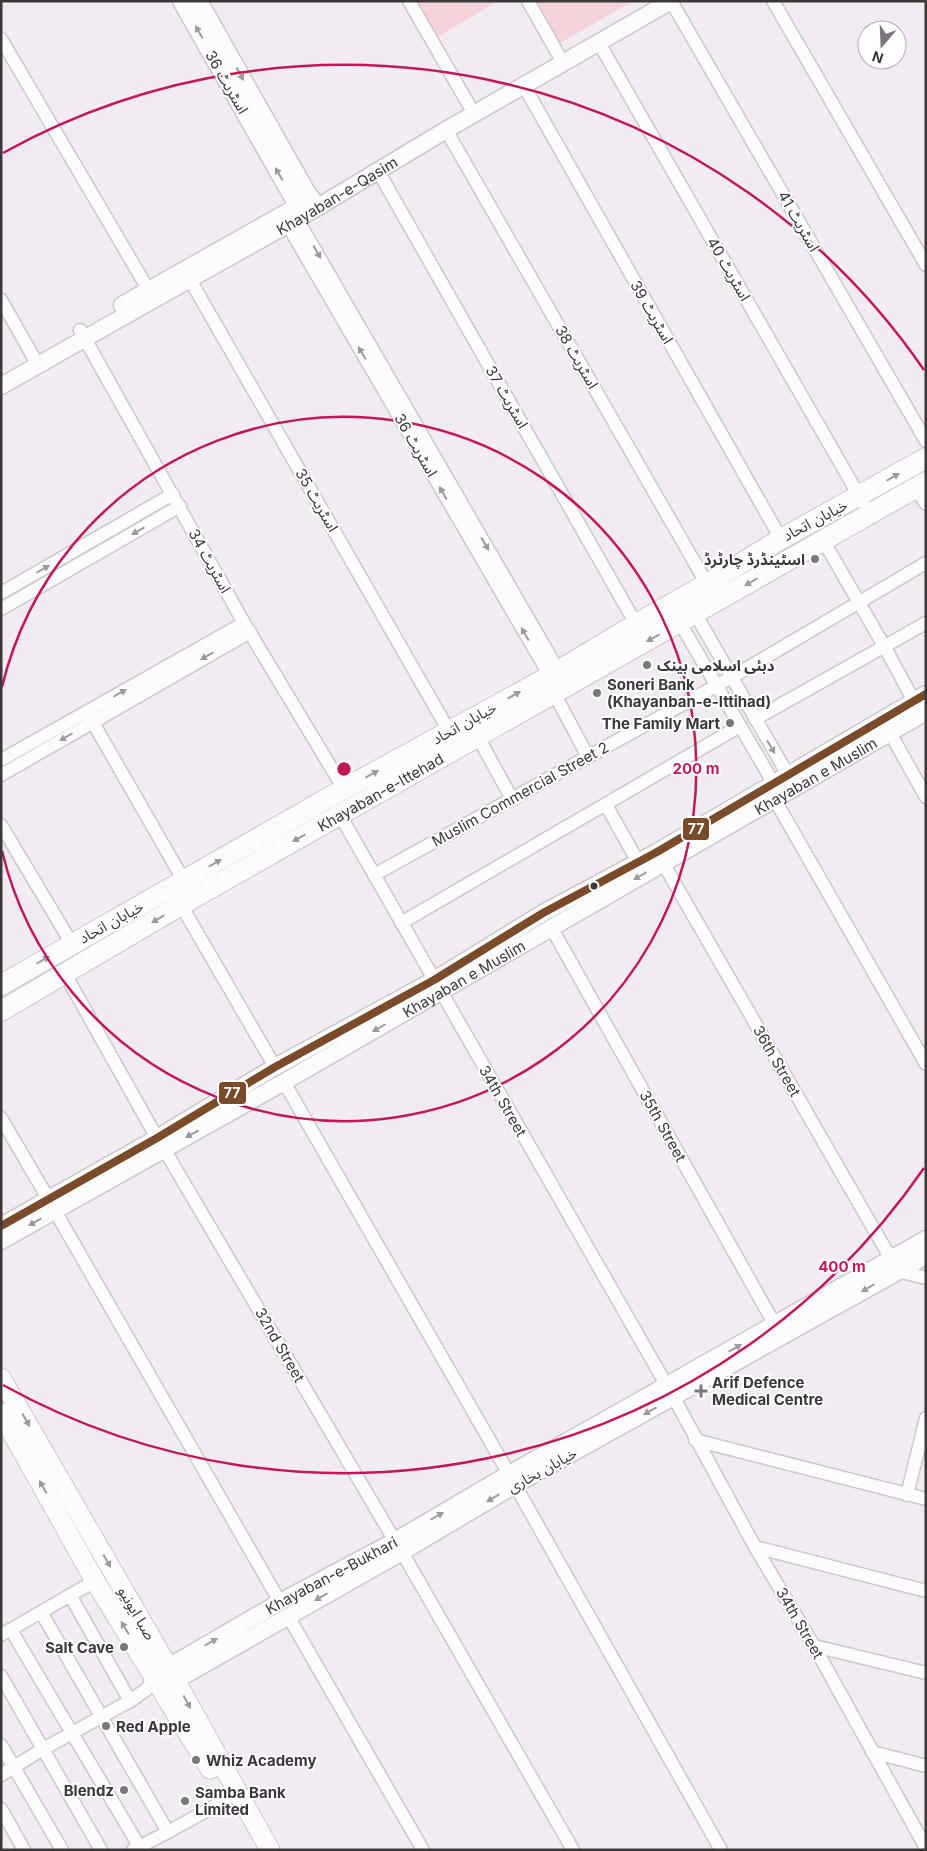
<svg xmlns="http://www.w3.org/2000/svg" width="927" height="1851" font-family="Inter,'Noto Sans Arabic',sans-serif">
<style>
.green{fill:#f3d3d9}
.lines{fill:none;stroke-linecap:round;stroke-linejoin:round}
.minor-casing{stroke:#ccc8cc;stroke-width:15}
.tertiary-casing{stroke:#ccc8cc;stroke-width:19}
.secondary-casing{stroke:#ccc8cc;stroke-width:21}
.primary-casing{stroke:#ccc8cc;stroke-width:22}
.minor{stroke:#fdfcfd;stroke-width:12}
.tertiary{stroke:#fdfcfd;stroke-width:16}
.secondary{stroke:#fdfcfd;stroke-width:19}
.primary{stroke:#fdfcfd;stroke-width:20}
.bus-1-casing{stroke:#fff;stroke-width:11}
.bus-1{stroke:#7a4b2a;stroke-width:8}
.oneway{fill:#9c9a9c}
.ring{fill:none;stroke:#c2185b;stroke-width:2.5}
.poi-dot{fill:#7b767b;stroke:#fff;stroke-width:2}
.bus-dot{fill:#3b373b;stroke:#fff;stroke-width:2}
.labels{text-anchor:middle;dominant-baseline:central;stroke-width:4;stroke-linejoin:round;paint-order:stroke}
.street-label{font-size:15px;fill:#3b373b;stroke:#fff}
.poi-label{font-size:15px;font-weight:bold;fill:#3b373b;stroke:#fff;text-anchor:start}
.centre{fill:#c2185b;stroke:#fff;stroke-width:2.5}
.ring-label{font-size:15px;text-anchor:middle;font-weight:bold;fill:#c2185b;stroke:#fff;stroke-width:4;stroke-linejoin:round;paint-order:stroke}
.line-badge{stroke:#fff;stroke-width:2}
.badge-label{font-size:14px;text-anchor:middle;font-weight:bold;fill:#fff}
</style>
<rect width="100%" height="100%" fill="#f1ecf1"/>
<g class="green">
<path d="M416,1H498L436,38Z"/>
<path d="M535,1H633L560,43Z"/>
</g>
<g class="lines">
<g class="minor-casing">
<g id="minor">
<path d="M409,1L469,105"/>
<path d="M528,1L558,54"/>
<path d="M671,1L926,441"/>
<path d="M773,1L926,265"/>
<path d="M1,39L148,289"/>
<path d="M599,43L869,513"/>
<path d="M524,86L781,539"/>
<path d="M446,130L707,584"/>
<path d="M378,171L636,624"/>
<path d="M293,212L558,670"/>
<path d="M283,217L550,676"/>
<path d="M185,271L449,731"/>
<path d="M1,300L38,365"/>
<path d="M80,330L244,623L344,789"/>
<path d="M915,487L926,504"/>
<path d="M823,540L884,646L914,701"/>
<path d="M1,593L173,494"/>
<path d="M692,608L788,775"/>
<path d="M1,609L180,506"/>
<path d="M676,616L774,784"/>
<path d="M554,693L588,757"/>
<path d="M88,714L184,881"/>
<path d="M755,719L926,623"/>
<path d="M890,733L926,797"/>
<path d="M478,737L512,799"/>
<path d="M1,760L244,623"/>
<path d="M1,775L250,632"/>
<path d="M775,800L926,1064"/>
<path d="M606,805L638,862"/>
<path d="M340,815L667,1386"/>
<path d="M1,825L72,944"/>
<path d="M663,863L891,1259"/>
<path d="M374,875L732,677L926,563"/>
<path d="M181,905L275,1067"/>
<path d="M401,923L740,726"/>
<path d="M551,927L775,1325"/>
<path d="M65,974L157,1138"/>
<path d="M284,1082L509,1474"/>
<path d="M1,1118L49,1200"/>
<path d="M164,1149L395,1541"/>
<path d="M55,1211L280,1602"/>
<path d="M897,1271L926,1278"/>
<path d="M674,1398L755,1547L814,1646L926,1848"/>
<path d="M695,1440L926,1499"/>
<path d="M515,1485L721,1850"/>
<path d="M907,1495L926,1418"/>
<path d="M755,1547L926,1591"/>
<path d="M402,1552L573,1850"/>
<path d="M70,1595L130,1701"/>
<path d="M41,1612L168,1832"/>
<path d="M288,1616L423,1850"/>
<path d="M11,1630L139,1846"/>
<path d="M1,1635L95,1581"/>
<path d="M814,1646L926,1673"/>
<path d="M1,1676L101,1850"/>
<path d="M1,1745L62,1850"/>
<path d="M872,1752L926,1766"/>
<path d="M1,1775L43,1749L130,1701L147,1689L154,1676"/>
<path d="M1,1809L24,1850"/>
<path d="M133,1850L168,1832L238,1793"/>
</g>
</g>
<g class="tertiary-casing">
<g id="tertiary">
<path d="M181,1L303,216"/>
<path d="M199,1L316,208"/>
<path d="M122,305L312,198"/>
<path id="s1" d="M1,386L190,279L298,219L446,130L671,1"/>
<path d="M1,1226L157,1138L275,1067L434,980L543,913L657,852L926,694"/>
<path id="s2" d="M1,1241L284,1082L926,712"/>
<path id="s3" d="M158,1673L280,1602L395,1541L509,1474L926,1239"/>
<path d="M164,1687L402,1552L515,1485L926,1256"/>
</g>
</g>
<g class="secondary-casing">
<g id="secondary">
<path d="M1,1378L168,1667L270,1850"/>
<path d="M1,1413L95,1581L210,1769"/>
</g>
</g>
<g class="primary-casing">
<g id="primary">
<path d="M1,985L344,789L550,676L636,624L707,584L781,539L926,458"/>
<path id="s4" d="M1,1011L181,905L926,482"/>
</g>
</g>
<use href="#minor" class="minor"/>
<use href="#tertiary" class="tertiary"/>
<use href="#secondary" class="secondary"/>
<use href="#primary" class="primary"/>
<g class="bus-1-casing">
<path id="bus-1" d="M1,1226L157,1138L275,1067L434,980L543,913L657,852L926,694"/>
</g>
<use href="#bus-1" class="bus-1"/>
</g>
<defs><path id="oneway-solid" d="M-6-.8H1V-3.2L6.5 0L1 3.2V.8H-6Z" transform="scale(1.25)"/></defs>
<g class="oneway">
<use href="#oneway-solid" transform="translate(199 32) rotate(-120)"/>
<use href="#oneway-solid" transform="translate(240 74) rotate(61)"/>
<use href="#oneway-solid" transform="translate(279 174) rotate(-120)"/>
<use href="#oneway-solid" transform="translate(317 252) rotate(60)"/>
<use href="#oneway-solid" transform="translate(362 353) rotate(-120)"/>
<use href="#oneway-solid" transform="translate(893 477) rotate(-30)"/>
<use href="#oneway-solid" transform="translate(443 493) rotate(-120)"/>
<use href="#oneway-solid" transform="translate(138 531) rotate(150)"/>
<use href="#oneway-solid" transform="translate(485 544) rotate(60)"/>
<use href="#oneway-solid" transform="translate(43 569) rotate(-30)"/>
<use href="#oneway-solid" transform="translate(751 582) rotate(150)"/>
<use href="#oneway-solid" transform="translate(525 634) rotate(-120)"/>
<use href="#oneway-solid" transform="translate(653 638) rotate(151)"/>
<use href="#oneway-solid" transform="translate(207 656) rotate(150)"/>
<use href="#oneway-solid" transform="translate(120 693) rotate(-30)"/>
<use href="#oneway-solid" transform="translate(514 695) rotate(-29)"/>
<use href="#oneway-solid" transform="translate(66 737) rotate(150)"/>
<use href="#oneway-solid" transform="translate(771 747) rotate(59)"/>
<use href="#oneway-solid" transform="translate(372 774) rotate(-29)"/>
<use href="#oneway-solid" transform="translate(299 838) rotate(150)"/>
<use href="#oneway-solid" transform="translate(215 863) rotate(-30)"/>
<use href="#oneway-solid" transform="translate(640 876) rotate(150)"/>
<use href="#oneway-solid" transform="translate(158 919) rotate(149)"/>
<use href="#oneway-solid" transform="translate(43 960) rotate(-30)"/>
<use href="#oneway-solid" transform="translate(379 1028) rotate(150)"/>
<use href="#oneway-solid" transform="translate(192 1134) rotate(151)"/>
<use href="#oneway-solid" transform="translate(35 1222) rotate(150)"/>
<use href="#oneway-solid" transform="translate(868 1288) rotate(150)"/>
<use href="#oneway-solid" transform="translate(735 1348) rotate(-30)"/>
<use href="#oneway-solid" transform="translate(650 1411) rotate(151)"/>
<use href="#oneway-solid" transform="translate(26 1420) rotate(60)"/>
<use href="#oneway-solid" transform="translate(43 1487) rotate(-119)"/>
<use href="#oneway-solid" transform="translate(493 1498) rotate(149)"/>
<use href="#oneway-solid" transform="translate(437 1516) rotate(-30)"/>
<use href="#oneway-solid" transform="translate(107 1561) rotate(60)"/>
<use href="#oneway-solid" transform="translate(321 1597) rotate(151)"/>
<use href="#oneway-solid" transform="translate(125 1628) rotate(-122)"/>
<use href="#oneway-solid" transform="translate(211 1642) rotate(-30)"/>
<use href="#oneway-solid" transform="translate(187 1702) rotate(61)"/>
</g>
<g class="ring">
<path d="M2 687A352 352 0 1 1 2 851"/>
<path d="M924 1168A704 704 0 0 1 3 1385M3 153A704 704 0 0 1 924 370"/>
</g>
<g class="poi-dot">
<circle cx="815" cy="559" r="5"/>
<circle cx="647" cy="665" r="5"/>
<circle cx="597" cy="693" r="5"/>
<circle cx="730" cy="723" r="5"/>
<path d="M698.5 1383.5h5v5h5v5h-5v5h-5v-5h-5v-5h5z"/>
<circle cx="124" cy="1647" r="5"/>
<circle cx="106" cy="1726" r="5"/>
<circle cx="196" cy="1760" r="5"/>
<circle cx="124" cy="1790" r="5"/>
<circle cx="185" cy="1801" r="5"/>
</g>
<circle class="bus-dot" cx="594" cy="886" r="4.5"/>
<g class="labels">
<g class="street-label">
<text transform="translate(227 82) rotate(60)">اسٹریٹ 36</text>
<text stroke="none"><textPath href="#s1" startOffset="386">Khayaban-e-Qasim</textPath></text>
<text transform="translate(799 221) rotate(60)">اسٹریٹ 41</text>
<text transform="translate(729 269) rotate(60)">اسٹریٹ 40</text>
<text transform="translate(652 312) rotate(60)">اسٹریٹ 39</text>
<text transform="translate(577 357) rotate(60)">اسٹریٹ 38</text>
<text transform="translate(507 397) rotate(60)">اسٹریٹ 37</text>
<text transform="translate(416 445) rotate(60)">اسٹریٹ 36</text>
<text transform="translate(317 500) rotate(60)">اسٹریٹ 35</text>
<text transform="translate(815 520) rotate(-28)">خیابان اتحاد</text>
<text transform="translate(210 561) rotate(61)">اسٹریٹ 34</text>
<text transform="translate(464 723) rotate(-29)">خیابان اتحاد</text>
<text stroke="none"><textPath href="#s2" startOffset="938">Khayaban e Muslim</textPath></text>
<text stroke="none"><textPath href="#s4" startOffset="438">Khayaban-e-Ittehad</textPath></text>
<text transform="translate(520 794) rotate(-29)">Muslim Commercial Street 2</text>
<text transform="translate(111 922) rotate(-29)">خیابان اتحاد</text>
<text stroke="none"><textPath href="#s2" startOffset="532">Khayaban e Muslim</textPath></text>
<text transform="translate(777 1061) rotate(60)">36th Street</text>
<text transform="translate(503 1101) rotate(60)">34th Street</text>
<text transform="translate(663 1126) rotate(61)">35th Street</text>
<text transform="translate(280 1345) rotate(60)">32nd Street</text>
<text transform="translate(542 1470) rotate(-29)">خیابان بخاری</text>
<text stroke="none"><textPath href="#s3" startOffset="199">Khayaban-e-Bukhari</textPath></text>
<text transform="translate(137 1613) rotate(60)">صبا ایونیو</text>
<text transform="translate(800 1623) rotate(60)">34th Street</text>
</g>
<g class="poi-label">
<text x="805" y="559" text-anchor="end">اسٹینڈرڈ چارٹرڈ</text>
<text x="657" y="665">دبئی اسلامی بینک</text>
<text x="607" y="684">Soneri Bank<tspan x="607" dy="17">(Khayanban-e-Ittihad)</tspan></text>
<text x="720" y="723" text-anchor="end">The Family Mart</text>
<text x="712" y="1382">Arif Defence<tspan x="712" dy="17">Medical Centre</tspan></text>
<text x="114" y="1647" text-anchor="end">Salt Cave</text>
<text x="116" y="1726">Red Apple</text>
<text x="206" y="1760">Whiz Academy</text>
<text x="114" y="1790" text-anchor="end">Blendz</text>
<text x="195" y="1792">Samba Bank<tspan x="195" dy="17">Limited</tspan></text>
</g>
</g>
<circle cx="344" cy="769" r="8" class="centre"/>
<g class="ring-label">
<text x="696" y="774">200 m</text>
<text x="842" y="1272">400 m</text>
</g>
<g class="line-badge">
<rect x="682" y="817" width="28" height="24" rx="5" fill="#7a4b2a"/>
<rect x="218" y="1081" width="29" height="24" rx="5" fill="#7a4b2a"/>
</g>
<g class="badge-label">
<text x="696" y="834">77</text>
<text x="232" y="1098">77</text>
</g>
<rect width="927" height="1851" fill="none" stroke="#3b373b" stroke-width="5"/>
<g transform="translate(882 45) rotate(199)"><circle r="24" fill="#ffffff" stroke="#b1afb1"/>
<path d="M0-4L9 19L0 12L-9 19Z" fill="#7b767b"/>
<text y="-8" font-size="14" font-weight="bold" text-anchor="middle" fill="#3b373b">N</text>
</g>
</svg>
